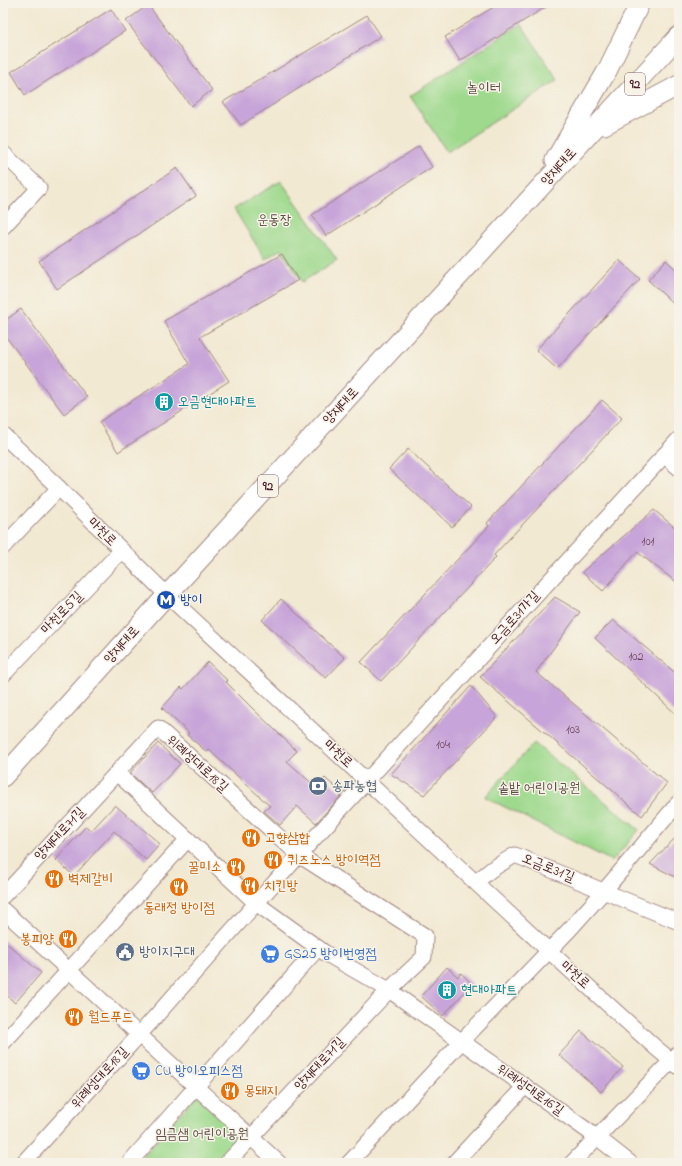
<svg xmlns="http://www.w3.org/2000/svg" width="682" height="1166" font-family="'Indie Flower','Poor Story',sans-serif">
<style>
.green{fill:#9ed98d;stroke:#747c5c}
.building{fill:#c7a4d9}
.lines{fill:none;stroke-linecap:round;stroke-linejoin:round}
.minor-casing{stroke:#9e847e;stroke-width:17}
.major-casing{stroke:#9e847e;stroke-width:21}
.minor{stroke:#fff;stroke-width:15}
.major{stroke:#fff;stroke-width:19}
.labels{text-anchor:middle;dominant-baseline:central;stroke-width:3;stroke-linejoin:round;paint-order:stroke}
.number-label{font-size:12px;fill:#694056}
.shield{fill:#f7f3e8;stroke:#7e5f64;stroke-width:1}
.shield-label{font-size:13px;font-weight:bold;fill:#4a1f2b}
.park-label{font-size:14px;fill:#5f4e44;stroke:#f7f3e8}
.street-label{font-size:14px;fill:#4a1f2b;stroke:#f7f3e8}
.culture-label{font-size:14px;fill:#0d838f;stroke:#f7f3e8;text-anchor:start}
.transit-label{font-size:14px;fill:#164399;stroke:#f7f3e8;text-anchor:start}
.service-label{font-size:14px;fill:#4e5e75;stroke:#f7f3e8;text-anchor:start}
.food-label{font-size:14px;fill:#c56008;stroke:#f7f3e8;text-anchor:start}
.shop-label{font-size:14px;fill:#366cbe;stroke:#f7f3e8;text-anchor:start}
</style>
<rect width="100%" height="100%" fill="#f7f3e8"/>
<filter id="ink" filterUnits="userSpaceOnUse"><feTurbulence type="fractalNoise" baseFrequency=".025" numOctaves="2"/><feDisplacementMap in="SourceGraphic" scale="8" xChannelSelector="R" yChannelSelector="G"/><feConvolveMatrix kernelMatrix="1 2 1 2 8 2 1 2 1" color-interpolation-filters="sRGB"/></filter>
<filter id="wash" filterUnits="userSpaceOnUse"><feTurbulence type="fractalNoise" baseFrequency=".012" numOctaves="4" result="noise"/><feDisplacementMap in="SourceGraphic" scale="16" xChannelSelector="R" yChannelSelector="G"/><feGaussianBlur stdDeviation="0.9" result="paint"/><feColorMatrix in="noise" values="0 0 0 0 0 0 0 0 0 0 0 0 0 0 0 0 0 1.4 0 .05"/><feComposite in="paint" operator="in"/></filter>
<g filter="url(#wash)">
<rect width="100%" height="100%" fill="#f2e9d2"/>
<g class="green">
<path d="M521,24L558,80L447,152L410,96Z"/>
<path d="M281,181L337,260L302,282L281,249L265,259L234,209Z"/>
<path d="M534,743L639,830L612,861L485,797Z"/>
<path d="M200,1092L246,1134L220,1163H137Z"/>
</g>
<g id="blocks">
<g class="building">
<path d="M500,3H552L460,61L445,37Z"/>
<path d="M148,5L212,90L191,106L126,21Z"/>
<path d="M111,9L125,31L25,95L11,72Z"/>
<path d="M367,15L381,36L241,125L223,102Z"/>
<path d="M419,146L432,167L326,236L312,215Z"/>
<path d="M177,168L196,196L57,289L39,261Z"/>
<path d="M282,254L298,280L200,337L229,381L118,452L99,422L189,364L164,321Z"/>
<path d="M619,260L640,279L557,369L536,350Z"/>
<path d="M666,260L679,272V309L648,280Z"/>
<path d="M21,309L87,397L64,414L3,333V322Z"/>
<path d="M602,400L622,418L494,555L496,557L381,681L361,662L489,526L487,523Z"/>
<path d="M408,449L471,507L452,527L389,469Z"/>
<path d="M654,510L679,531V584L637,552L603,591L582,572Z"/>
<path d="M555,597L580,612L536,672L667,783L642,816L480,677Z"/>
<path d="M281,599L345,658L326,678L262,620Z"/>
<path d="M613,620L679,676V717L595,638Z"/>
<path d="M208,662L228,681L226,682L252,708L297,751L287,761L316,787L325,778L343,794L316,823L297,806L280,825L264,811L270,806L209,750L207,752L187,735L189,733L162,708L181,687L183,689Z"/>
<path d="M471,686L497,717L424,795L391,774Z"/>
<path d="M158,743L180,764L152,793L130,773Z"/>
<path d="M115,805L160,844L146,860L114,831L74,876L56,860L86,826L91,831Z"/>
<path d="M679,834V879L650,864Z"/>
<path d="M3,940L41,973L15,1003L3,992Z"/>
<path d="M447,967L458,977L461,973L472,984L443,1016L421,996Z"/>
<path d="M581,1031L623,1067L601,1092L559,1055Z"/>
</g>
</g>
</g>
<g filter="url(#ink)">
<use href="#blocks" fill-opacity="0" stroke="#9e847e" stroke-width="1"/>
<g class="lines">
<g class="minor-casing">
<g id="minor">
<path d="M3,153L39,188L3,227"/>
<path d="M3,435L59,488L167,595L548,950L656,1048L679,1067"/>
<path d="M664,455L679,468"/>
<path d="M3,547L59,488"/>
<path d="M3,675L121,551"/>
<path d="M117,773L256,903L325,953L389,990L598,1138L630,1163"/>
<path d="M476,882L492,869L515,855L679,922"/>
<path d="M3,896L158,728L299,855L425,936L424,957L389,990L227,1163"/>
<path d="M3,910L279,1163"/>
<path d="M3,1043L188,839"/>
<path d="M23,1163L139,1035L299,855L679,439"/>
<path d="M129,1163L318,948"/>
<path d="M349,1163L462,1041L570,929L604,891L679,802"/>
<path d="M454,1163L525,1086"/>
<path d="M572,1163L678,1054"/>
</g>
</g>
<g class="major-casing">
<g id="major">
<path d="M604,125L679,85"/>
<path d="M555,160L607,71L640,3"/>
<path d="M3,777L156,607L679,36"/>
</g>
</g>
<use href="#minor" class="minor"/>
<use href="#major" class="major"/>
</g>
</g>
<defs>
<g id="building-disc" transform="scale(1)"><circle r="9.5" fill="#0f9aa8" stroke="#f7f3e8"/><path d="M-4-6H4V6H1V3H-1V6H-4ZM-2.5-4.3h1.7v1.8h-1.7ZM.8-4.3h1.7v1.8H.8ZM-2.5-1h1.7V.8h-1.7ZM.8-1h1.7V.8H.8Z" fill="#fff"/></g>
<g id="metro-disc" transform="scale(1)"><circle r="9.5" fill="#1a4fb4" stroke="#f7f3e8"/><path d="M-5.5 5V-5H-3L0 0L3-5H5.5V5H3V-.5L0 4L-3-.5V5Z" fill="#fff"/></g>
<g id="bank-disc" transform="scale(1)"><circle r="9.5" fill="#5c6f8a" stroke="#f7f3e8"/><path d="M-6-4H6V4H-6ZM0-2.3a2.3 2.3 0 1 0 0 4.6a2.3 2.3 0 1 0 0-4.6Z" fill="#fff"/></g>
<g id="restaurant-disc" transform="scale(1)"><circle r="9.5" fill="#e8710a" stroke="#f7f3e8"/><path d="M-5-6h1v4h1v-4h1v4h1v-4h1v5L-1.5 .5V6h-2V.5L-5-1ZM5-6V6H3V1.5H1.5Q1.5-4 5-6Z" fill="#fff"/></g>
<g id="civic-disc" transform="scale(1)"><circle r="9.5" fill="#5c6f8a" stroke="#f7f3e8"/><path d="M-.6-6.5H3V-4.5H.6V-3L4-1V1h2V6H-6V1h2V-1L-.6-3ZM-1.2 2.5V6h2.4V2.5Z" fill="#fff"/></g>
<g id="supermarket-disc" transform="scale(1)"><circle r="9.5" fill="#3f7fe0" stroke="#f7f3e8"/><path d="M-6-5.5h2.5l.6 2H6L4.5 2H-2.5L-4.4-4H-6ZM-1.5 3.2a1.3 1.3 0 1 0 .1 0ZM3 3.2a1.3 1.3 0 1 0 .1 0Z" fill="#fff"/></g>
</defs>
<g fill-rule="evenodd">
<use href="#building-disc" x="164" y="402"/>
<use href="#metro-disc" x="166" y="600"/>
<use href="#bank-disc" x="318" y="786"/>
<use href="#restaurant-disc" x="251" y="838"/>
<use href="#restaurant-disc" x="273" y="860"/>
<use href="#restaurant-disc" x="236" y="867"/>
<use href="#restaurant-disc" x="54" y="879"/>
<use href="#restaurant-disc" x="250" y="886"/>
<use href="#restaurant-disc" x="179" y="887"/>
<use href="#restaurant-disc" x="68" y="939"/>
<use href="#civic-disc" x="125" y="952"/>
<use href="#supermarket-disc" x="270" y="954"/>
<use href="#building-disc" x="447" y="990"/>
<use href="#restaurant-disc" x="74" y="1017"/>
<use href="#supermarket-disc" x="141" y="1071"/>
<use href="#restaurant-disc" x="230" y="1091"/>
</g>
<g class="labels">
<g class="number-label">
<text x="648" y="542">101</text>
<text x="636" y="657">102</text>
<text x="573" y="730">103</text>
<text x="443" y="745">104</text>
</g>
<g class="shield">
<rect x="625" y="73" width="20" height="22" rx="3"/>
<rect x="258" y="475" width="20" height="22" rx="3"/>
</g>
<g class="shield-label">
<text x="635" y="84">92</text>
<text x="268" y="486">92</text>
</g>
<g class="park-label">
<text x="484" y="88">놀이터</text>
<text x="274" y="220">운동장</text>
<text x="539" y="788">솥밭 어린이공원</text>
<text x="202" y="1134">임금샘 어린이공원</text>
</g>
<g class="street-label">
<text transform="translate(559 167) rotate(-48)">양재대로</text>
<text transform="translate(341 406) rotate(-47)">양재대로</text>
<text transform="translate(102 532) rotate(45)">마천로</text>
<text transform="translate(62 613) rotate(-46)">마천로5길</text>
<text transform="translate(515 618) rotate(-48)">오금로31가길</text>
<text transform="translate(122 645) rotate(-48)">양재대로</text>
<text transform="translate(338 754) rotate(43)">마천로</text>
<text transform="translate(197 764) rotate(42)">위례성대로18길</text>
<text transform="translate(60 834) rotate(-47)">양재대로71길</text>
<text transform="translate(548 868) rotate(22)">오금로31길</text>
<text transform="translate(575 975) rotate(42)">마천로</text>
<text transform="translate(320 1064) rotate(-47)">양재대로71길</text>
<text transform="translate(100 1078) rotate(-48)">위례성대로18길</text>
<text transform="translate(530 1090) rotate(35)">위례성대로16길</text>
</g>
<g class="culture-label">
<text x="178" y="402">오금현대아파트</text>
<text x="461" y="990">현대아파트</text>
</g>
<g class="transit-label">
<text x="180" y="600">방이</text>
</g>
<g class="service-label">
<text x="332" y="786">송파농협</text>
<text x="139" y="952">방이지구대</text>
</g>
<g class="food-label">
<text x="265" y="838">고향삼합</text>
<text x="287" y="860">퀴즈노스 방이역점</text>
<text x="222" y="867" text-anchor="end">꿀미소</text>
<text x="68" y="879">벽제갈비</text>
<text x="264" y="886">치킨방</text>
<text x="179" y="908" text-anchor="middle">동래정 방이점</text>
<text x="54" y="939" text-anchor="end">봉피양</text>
<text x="88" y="1017">월드푸드</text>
<text x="244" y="1091">몽돼지</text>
</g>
<g class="shop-label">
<text x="284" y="954">GS25 방이번영점</text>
<text x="155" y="1071">CU 방이오피스점</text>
</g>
</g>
<rect width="682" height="1166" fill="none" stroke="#f7f3e8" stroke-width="16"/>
</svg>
